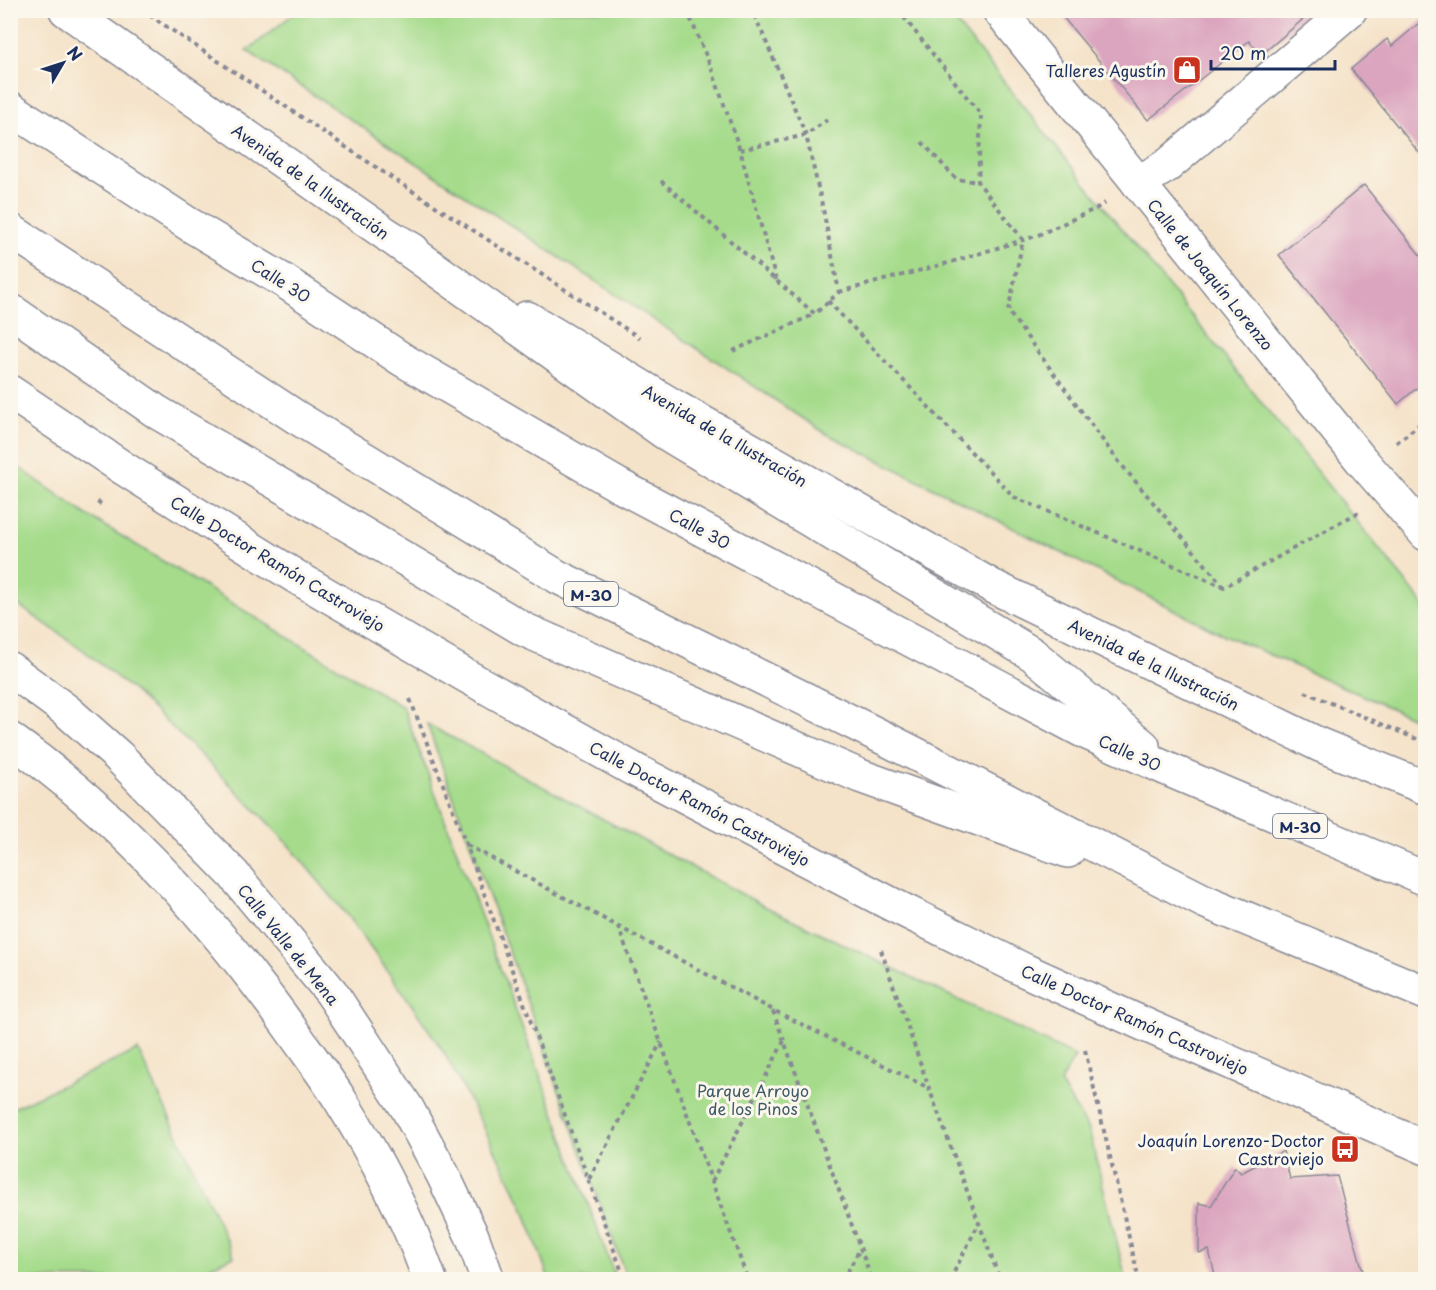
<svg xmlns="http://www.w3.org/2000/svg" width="1436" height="1290" font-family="'Playpen Sans',sans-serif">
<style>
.green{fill:#a5db8b;stroke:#608574;stroke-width:1.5}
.building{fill:#dba5bf}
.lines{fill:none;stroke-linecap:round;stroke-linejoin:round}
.minor-casing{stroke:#888994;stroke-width:36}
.major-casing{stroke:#888994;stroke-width:36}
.highway-casing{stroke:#888994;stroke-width:36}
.path{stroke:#888994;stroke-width:4;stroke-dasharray:4.5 4.5;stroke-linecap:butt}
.minor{stroke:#fff;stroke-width:33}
.major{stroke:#fff;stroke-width:33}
.highway{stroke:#fff;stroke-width:33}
.labels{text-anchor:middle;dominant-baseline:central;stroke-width:6;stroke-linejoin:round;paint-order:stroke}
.shield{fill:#fbf7ec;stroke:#5e6b89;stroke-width:1.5}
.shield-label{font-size:15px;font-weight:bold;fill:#1b2f5e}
.poi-label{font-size:16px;fill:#1b2f5e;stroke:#fbf7ec;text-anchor:end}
.street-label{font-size:16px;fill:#1b2f5e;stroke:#fbf7ec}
.park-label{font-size:16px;fill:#3e5a69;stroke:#fbf7ec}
</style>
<rect width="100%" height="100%" fill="#fbf7ec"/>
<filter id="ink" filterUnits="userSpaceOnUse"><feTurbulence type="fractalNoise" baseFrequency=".0167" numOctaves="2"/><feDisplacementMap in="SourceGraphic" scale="12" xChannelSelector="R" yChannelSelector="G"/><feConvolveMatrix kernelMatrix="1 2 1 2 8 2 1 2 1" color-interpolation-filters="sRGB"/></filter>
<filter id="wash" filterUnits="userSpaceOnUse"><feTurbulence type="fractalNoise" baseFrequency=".008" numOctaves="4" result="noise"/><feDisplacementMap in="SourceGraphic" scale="24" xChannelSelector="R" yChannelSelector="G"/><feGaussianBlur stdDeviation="1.35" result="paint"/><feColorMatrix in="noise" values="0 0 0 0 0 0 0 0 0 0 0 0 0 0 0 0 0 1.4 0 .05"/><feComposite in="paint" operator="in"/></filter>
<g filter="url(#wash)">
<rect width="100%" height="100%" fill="#f5e3c9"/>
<g class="green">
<path d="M297,11H947L1425,606V723L1218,632L825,433L247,51Z"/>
<path d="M11,462L87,515L403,707L616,1279H549L523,1207L481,1122L443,1051L407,998L346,914L281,836L205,759L136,693L83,650L11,600Z"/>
<path d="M427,724L764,906L1075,1056L1060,1083L1089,1130L1126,1279H627Z"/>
<path d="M138,1050L234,1256L182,1279H11V1109Z"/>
</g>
<g id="blocks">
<g class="building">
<path d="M1057,10H1314L1261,55L1249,41L1148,120Z"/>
<path d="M1425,18V160L1351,69L1387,39L1392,46Z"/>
<path d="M1364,185L1425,261V381L1398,404L1279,255Z"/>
<path d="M1283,1151L1290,1179L1337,1176L1364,1275L1346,1280H1216L1209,1250L1199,1253V1203L1211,1206L1235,1167L1241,1173Z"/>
</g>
</g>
</g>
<g filter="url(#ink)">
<use href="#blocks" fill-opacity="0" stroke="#888994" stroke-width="1.5"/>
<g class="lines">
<g class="minor-casing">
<g id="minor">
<path d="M66,10L389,236L413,250"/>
<path d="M999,10L1362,461L1426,534"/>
<path d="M1138,183L1168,165L1350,10"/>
<path d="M527,318L675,407L992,586L1320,745L1426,788"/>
<path d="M10,392L123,468L298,578L470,678L633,769L893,905L1024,970L1150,1027L1426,1148"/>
</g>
</g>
<g class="major-casing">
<g id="major">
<path d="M10,669L67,711L118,756L233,874L331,992L407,1108L443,1175L472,1236L488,1280"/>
<path d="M10,739C125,820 219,927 300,1042C313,1060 327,1079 339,1098C375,1155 407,1216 430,1280"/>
</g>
</g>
<g class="highway-casing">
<g id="highway">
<path d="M10,108L190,225L284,281L403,360L618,485L1085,732L1174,772L1426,879"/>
<path d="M10,230L296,417L558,577L884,738L1204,901L1426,993"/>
<path d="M389,236L664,432L1032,654L1143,746"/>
<path d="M10,310L157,412L525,630L860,776L1068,851"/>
</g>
</g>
<g class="path">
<path d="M142,10L389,176L640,338"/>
<path d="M687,10L712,70L740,150"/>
<path d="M898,10L981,115L978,182L1023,240L1008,311L1115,457L1224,587"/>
<path d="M922,142L956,179L978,182"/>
<path d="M661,181L815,314L839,292L823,209L806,135L762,32L752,10"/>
<path d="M776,280L740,150L806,135L827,120"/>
<path d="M839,292L948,263L1023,240L1036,236L1097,208L1105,203"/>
<path d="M828,301L1014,497L1224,587L1359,512"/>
<path d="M733,351L815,314"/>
<path d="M1396,443L1426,419"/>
<path d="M98,505L102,498"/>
<path d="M1305,692L1426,743"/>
<path d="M410,699L466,844L625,1280"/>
<path d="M467,845L773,1010L929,1088"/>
<path d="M618,926L748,1280"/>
<path d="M881,950L929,1088L1000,1280"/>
<path d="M773,1011L872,1280"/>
<path d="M1085,1050L1139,1280"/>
<path d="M589,1179L661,1042"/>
<path d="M712,1181L784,1041"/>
<path d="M843,1280L860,1249"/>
<path d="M950,1280L979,1223"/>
</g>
<use href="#minor" class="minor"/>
<use href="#major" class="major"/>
<use href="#highway" class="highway"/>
</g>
</g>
<defs>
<g id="shop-square" transform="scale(1.5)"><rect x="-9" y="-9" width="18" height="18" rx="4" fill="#c8321e" stroke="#fbf7ec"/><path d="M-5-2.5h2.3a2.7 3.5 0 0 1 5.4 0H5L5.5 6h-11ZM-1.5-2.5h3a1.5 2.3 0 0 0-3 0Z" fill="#fff"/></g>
<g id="bus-square" transform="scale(1.5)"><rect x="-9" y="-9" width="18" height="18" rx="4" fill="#c8321e" stroke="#fbf7ec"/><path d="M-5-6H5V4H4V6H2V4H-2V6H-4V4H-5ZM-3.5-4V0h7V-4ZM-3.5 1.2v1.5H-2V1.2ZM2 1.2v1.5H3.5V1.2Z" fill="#fff"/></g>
</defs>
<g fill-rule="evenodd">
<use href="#shop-square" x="1187" y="70"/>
<use href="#bus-square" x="1345" y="1149"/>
</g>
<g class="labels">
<g class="shield">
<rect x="564" y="582" width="54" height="24" rx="4.5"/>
<rect x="1273" y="814" width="54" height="24" rx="4.5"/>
</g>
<g class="shield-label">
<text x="591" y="594">M-30</text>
<text x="1300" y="826">M-30</text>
</g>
<g class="poi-label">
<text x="1166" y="70">Talleres Agustín</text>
<text x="1324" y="1140">Joaquín Lorenzo-Doctor<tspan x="1324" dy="18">Castroviejo</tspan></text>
</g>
<g class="street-label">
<text transform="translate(311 181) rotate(35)">Avenida de la Ilustración</text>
<text transform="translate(1211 274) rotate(51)">Calle de Joaquín Lorenzo</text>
<text transform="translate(281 280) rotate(32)">Calle 30</text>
<text transform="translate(725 435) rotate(30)">Avenida de la Ilustración</text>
<text transform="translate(700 528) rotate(28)">Calle 30</text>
<text transform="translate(278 563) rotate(31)">Calle Doctor Ramón Castroviejo</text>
<text transform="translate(1154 664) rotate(26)">Avenida de la Ilustración</text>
<text transform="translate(1130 752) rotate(24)">Calle 30</text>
<text transform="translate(700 803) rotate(28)">Calle Doctor Ramón Castroviejo</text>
<text transform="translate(289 944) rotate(51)">Calle Valle de Mena</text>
<text transform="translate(1135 1019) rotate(24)">Calle Doctor Ramón Castroviejo</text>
</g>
<g class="park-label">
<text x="753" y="1090">Parque Arroyo<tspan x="753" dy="18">de los Pinos</tspan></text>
</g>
</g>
<rect width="1436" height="1290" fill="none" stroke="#fbf7ec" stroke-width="36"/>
<g transform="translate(63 63) rotate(51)" stroke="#fbf7ec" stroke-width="4.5" paint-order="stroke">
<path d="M0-4.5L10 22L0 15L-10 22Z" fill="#1b2f5e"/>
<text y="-9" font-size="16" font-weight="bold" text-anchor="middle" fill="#1b2f5e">N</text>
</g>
<path d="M1211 60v9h124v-9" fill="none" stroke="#1b2f5e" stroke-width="3"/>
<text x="1220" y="60" font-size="18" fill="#1b2f5e" stroke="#fbf7ec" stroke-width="4.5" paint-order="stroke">20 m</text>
</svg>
